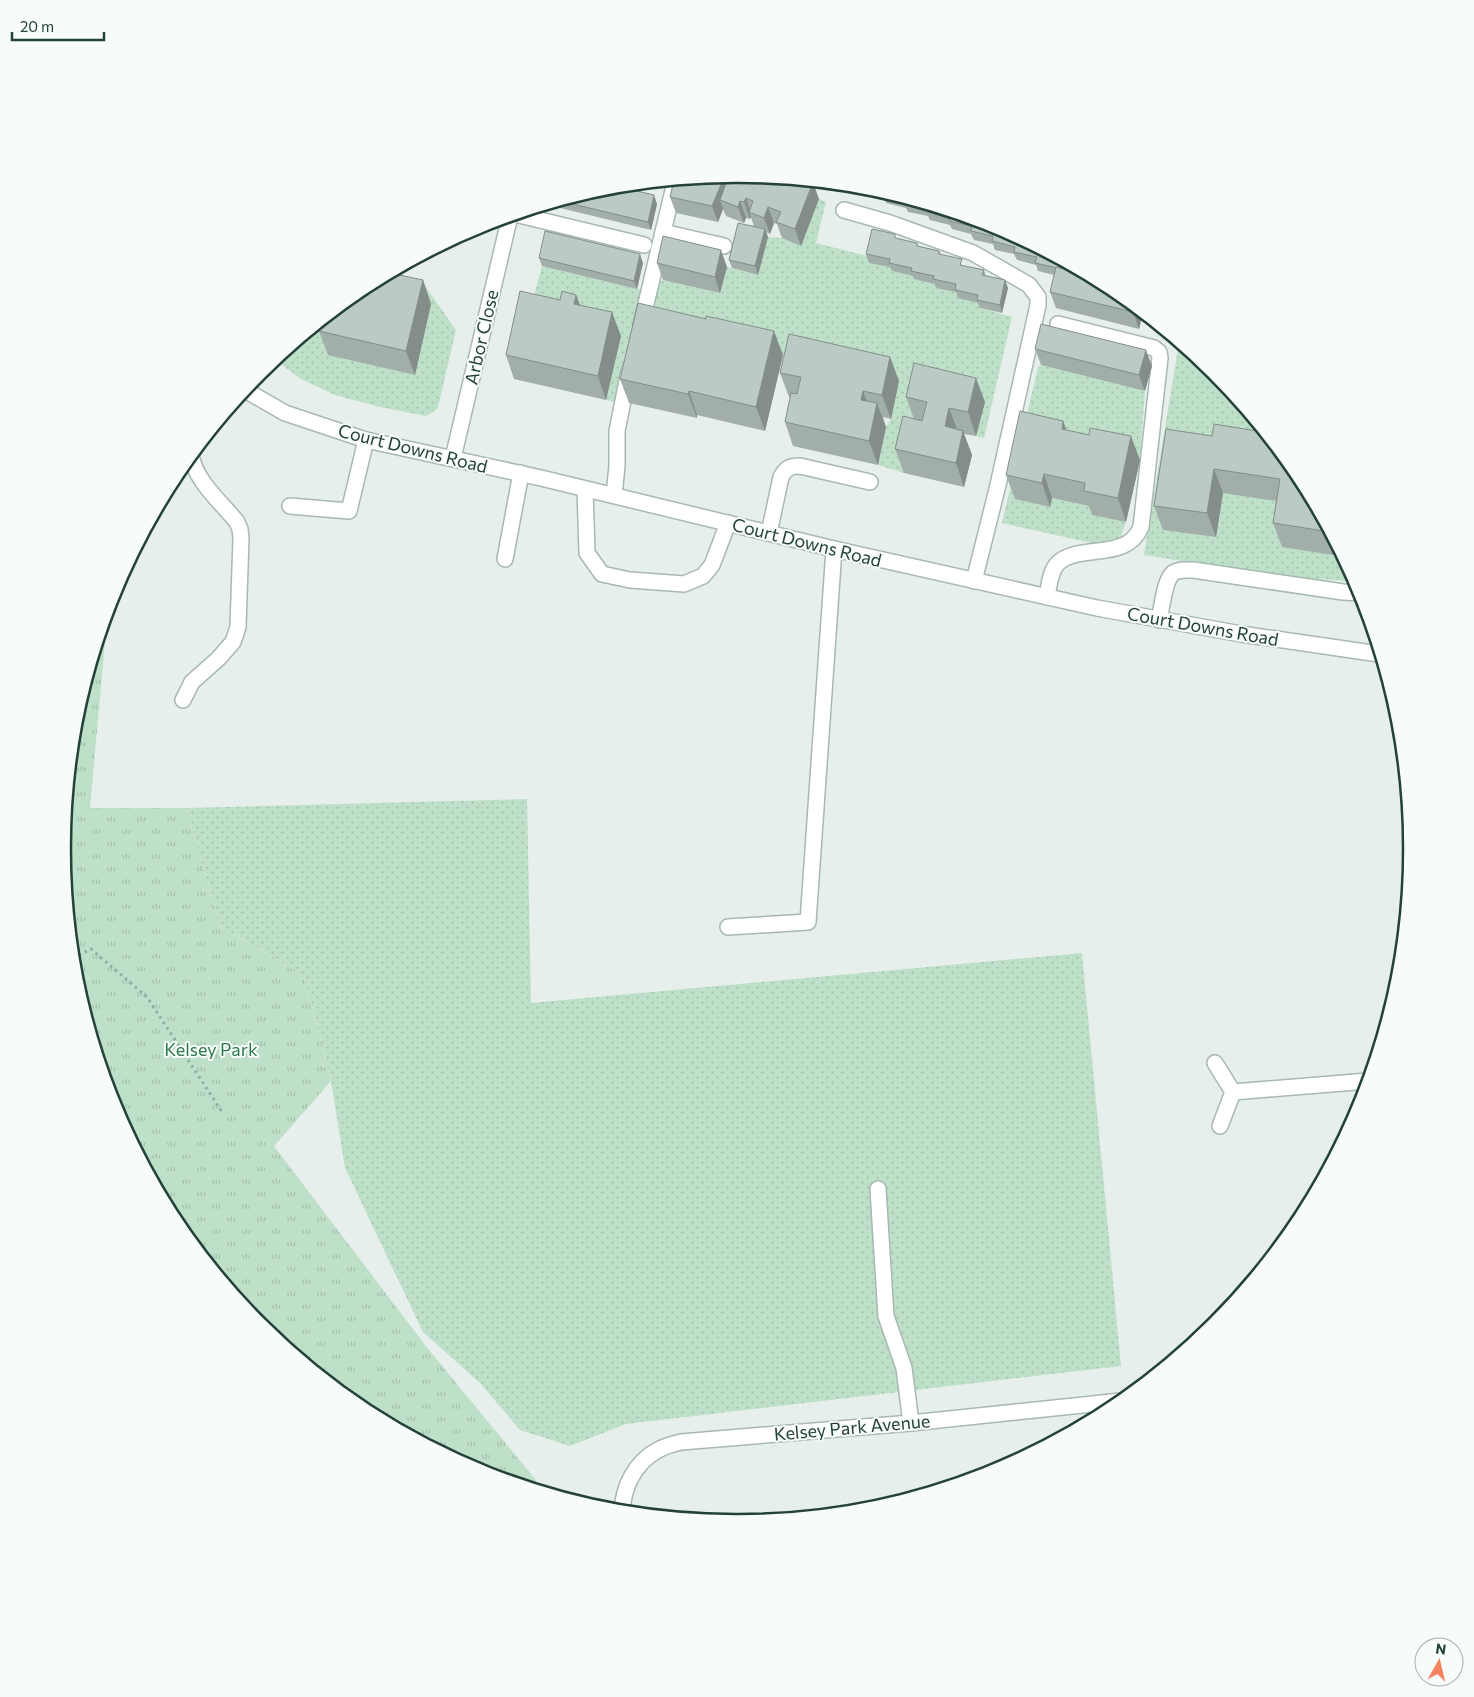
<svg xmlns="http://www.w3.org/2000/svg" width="1474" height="1697" font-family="Commissioner,sans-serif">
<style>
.park{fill:url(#park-tufts)}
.garden{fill:url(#garden-dots)}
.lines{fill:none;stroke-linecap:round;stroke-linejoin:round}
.lane-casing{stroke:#a8b8b2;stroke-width:18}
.street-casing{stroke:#a8b8b2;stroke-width:18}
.path{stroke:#86b3a5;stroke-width:3;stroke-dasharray:2.5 4;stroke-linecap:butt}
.lane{stroke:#fff;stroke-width:15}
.street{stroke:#fff;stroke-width:15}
.wall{fill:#a1aea9}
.shaded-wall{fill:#838d89}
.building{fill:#bbcac4;stroke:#838d89}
.labels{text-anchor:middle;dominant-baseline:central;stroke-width:4;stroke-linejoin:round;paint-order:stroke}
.street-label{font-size:18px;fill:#24423a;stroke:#f7fbf9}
.park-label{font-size:18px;fill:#2d7a4b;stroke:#f7fbf9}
.rim{fill:none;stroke:#24423a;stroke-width:2.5}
</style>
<defs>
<pattern id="park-tufts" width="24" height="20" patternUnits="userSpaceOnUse" patternTransform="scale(1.25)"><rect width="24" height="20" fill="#bfe0c8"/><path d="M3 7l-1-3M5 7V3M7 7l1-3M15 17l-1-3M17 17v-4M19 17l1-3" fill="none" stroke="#a4c1ad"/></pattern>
<pattern id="garden-dots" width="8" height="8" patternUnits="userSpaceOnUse" patternTransform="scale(1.25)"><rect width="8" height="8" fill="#bfe0c8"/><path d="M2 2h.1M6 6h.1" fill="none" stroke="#a4c1ad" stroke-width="1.8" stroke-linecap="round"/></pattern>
</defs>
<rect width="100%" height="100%" fill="#e6efeb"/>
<path class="park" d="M108,609L90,808H186L220,926L304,975L331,1081L274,1146L425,1345L535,1479L543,1491L479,1472L362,1409L260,1325L176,1223L114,1106L75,980L63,849L76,717Z"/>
<g class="garden">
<path d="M819,199L826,202L816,243L871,257L870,263L893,267L892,271L915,276V279L937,284V288L959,292L981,303L980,308L1012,317L984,438L976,436L984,402L904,473L878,465L886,427L891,419L899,381L798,358L647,327L657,283L663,280L720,293L727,267L758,275L767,237L782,238L801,246Z"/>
<path d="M542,266L642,290L614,402L606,400L621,336L529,315Z"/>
<path d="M391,272L421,280L456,330L439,403L436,410L426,416L380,407L335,395L301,379L275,360L363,288Z"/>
<path d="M1179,343L1214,372L1298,474L1351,574L1348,581L1314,579L1226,568L1144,555Z"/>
<path d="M1041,365L1145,391L1140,460L1099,452L1015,499L1050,507L1052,498L1094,507L1093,515L1126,522L1121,536L1114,541L1096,544L1002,523L1038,367Z"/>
<path d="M527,799L531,1003L1082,953L1121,1366L626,1424L570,1446L520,1430L480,1383L423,1332L345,1168L331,1081L304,975L220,926L186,808Z"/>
</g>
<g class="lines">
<g class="lane-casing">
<g id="lane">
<path d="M675,182L663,232L724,246"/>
<path d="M844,210L890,223L973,253L1029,285L1038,297V305L998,485L974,581"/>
<path d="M515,214L644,245"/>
<path d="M641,325L663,232"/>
<path d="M585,489L587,553L602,574L630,580L684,584L703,576L712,565L728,523"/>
<path d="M614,495L617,466V431L629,371"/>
<path d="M290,506L349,511L366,440"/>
<path d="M769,533L781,477C786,468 790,466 800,466L870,482"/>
<path d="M505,559L521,473"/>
<path d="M1047,597C1049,586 1050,571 1058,563C1079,543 1127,562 1141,527L1160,358L1159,352L1154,348L1058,324"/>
<path d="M1159,620C1162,608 1164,581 1173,573C1179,569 1186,570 1193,570L1343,592L1361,593"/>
<path d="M183,700L192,682L218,659L233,642L238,627L241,538L240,529L237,522C221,502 196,482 191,455"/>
<path d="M728,927L808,922L834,549"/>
<path d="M878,1189L886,1316L904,1368L911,1423"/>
</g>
</g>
<g class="street-casing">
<g id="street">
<path d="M245,390L285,413L366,440L541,478L834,549L1097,608L1241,634L1379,654"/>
<path d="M453,458L510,216"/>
<path d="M1215,1063L1233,1092L1220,1126"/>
<path d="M1233,1092L1368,1081"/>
<path d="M622,1512C623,1487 635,1462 658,1450C665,1446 673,1444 681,1442L911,1423L1121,1401"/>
</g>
</g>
<path class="path" d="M73,958L91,949L147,997L222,1112"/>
<use href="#lane" class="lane"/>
<use href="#street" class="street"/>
</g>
<g class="wall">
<path d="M669,181L668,184L658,182Z"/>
<path d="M840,184L869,187L995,225L1064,262L1063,269L1112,288L1143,313L1139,329L1056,308L1050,292L1054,275L1038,271L1036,265L1017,260L1014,254L995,250L993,244L974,240L971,234L952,229L950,225L930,220L928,216L908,212L906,208L886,203L885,200L864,195L862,191L841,187Z"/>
<path d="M606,187L657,204L651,230L556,207L554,203Z"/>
<path d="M670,197L819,199L801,246L782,238L777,224L774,223L770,234L766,232L768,237L758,275L732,268L729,260L754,227L751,217L750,219L746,218L744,223L726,216L723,209L718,222L676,213Z"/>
<path d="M897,238L917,243L918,246L939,251L941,255L964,266L984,270L986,276L1008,288L1002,313L980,308L978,303L958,298L956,292L936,288L935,284L914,279L913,276L892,271L890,267L869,263L866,254Z"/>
<path d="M539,258L643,263L637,289L542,266Z"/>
<path d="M657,263L727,267L720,293L663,280Z"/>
<path d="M423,280L431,304L415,375L328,355L319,331Z"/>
<path d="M576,295L580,305L621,336L606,400L514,379L506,355Z"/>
<path d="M1035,349L1152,366L1145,391L1041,365Z"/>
<path d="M783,355L765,431L697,415V418L629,403L620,379Z"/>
<path d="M780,373L899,381L891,419L883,417L886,427L878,465L793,446L785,422L790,397H789Z"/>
<path d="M906,397L985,402L976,436L964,434L972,455L964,487L904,473L895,449L914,419Z"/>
<path d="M1063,421L1066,430L1140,460L1126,522L1092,515L1089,506L1052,498L1050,507L1015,499L1006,475Z"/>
<path d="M1166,429L1298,474L1335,543L1333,555L1282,547L1273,523L1276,501L1223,493L1216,537L1163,530L1154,506Z"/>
</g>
<g class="shaded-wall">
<path d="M738,174L720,200L723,209L718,222L712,206L725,175Z"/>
<path d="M813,182L819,199L801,246L795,229Z"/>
<path d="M654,195L657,204L651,230L648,222Z"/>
<path d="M746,198L751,213L749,212L751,217L750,219L744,202Z"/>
<path d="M740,201L746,218L744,223L738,207Z"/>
<path d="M768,207L774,223L770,234L764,218Z"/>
<path d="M765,229L768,237L758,275L755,266Z"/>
<path d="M721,250L727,267L720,293L715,277Z"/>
<path d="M640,254L643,263L637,289L634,281Z"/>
<path d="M1060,260L1064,262L1061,276L1058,268Z"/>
<path d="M423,280L431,304L415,375L406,351Z"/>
<path d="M1005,280L1008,288L1002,313L1000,305Z"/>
<path d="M576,295L585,319L574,304Z"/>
<path d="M1134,306L1143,313L1139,329L1133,312Z"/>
<path d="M612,312L621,336L606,400L598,376Z"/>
<path d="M774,331L783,355L765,431L756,407Z"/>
<path d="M1146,350L1152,366L1145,391L1139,375Z"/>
<path d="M890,357L899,381L891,419L882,395Z"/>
<path d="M976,378L985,402L976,436L968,412Z"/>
<path d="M689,391L697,415V418L688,394Z"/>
<path d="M863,391L872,415L861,400Z"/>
<path d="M877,403L886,427L878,465L869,441Z"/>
<path d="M949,408L958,432L945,426Z"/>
<path d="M1063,421L1072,445L1062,429Z"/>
<path d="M963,431L972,455L964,487L956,463Z"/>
<path d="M1131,436L1140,460L1126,522L1118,498Z"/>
<path d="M1214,469L1223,493L1216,537L1207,513Z"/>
<path d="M1044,474L1052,498L1050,507L1042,483Z"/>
<path d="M1325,525L1335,543L1333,555L1324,531Z"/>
</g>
<g class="building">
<path d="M737,174L810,181L813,182L795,229L776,222L781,212L768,207L764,218L749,212L753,201L746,198L744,202L740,201L738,207L720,200L729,175Z"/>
<path d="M725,175L712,206L670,197L674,180Z"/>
<path d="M616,186L654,195L648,222L560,201L606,187Z"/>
<path d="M861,186L869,187L995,225L1060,260L1058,268L1035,263L1037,257L1014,252L1015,247L992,241L993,236L971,231L972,226L949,221L950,218L927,212L928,208L905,203L906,200L883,195V192Z"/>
<path d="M738,223L765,229L755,266L729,260Z"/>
<path d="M872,229L895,234V238L917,243V246L939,251V254L962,259L960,265L984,270L982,275L1005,280L1000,305L977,300L978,295L955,290L956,284L933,279L934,276L911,271L912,268L889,263L890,259L866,254Z"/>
<path d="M545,231L640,254L634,281L539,258Z"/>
<path d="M663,236L721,250L715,277L657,263Z"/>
<path d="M1056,267L1088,275L1112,288L1134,306L1133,312L1050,292Z"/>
<path d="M390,273L423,280L406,351L319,331L321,322L363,288Z"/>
<path d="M520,291L560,300L562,291L576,295L574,304L612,312L598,376L506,355Z"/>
<path d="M638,303L706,319V316L774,331L756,407L689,391L688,394L620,379Z"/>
<path d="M1041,324L1146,350L1139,375L1035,349Z"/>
<path d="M789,334L890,357L882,395L863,391L861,400L877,403L869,441L785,422L791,393L797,394L801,377L780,373Z"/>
<path d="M914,363L976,378L968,412L949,408L945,426L963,431L956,463L895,449L903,416L922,421L927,402L906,397Z"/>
<path d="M1020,411L1063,421L1062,429L1089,435L1090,428L1131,436L1118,498L1084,491L1085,483L1044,474L1042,483L1006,475Z"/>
<path d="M1214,424L1263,432L1298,474L1325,525L1324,531L1273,523L1280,479L1214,469L1207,513L1154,506L1166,429L1212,436Z"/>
</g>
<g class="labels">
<g class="street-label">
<text transform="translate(481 337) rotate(-77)">Arbor Close</text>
<text transform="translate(413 448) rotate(14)">Court Downs Road</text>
<text transform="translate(807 542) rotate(14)">Court Downs Road</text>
<text transform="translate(1203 626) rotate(10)">Court Downs Road</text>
<text transform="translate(852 1427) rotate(-5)">Kelsey Park Avenue</text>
</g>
<g class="park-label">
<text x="211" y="1049">Kelsey Park</text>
</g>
</g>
<path d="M0 0H1474V1697H0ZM736 183H738A665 665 0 0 1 1403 848V849A665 665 0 0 1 738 1514H736A665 665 0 0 1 71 849V848A665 665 0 0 1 736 183Z" fill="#f7fbf9" fill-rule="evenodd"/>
<path class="rim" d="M736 183H738A665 665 0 0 1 1403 848V849A665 665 0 0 1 738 1514H736A665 665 0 0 1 71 849V848A665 665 0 0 1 736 183Z"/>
<g transform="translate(1439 1662) rotate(8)"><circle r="24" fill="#f7fbf9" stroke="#a3b1ad"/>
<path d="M0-4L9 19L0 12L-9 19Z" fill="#f4845f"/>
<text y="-8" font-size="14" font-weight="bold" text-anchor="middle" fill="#24423a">N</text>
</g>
<path d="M12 32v8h92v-8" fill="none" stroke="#24423a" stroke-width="2.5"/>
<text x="20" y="32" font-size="15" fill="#24423a" stroke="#f7fbf9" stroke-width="4" paint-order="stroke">20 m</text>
</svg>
